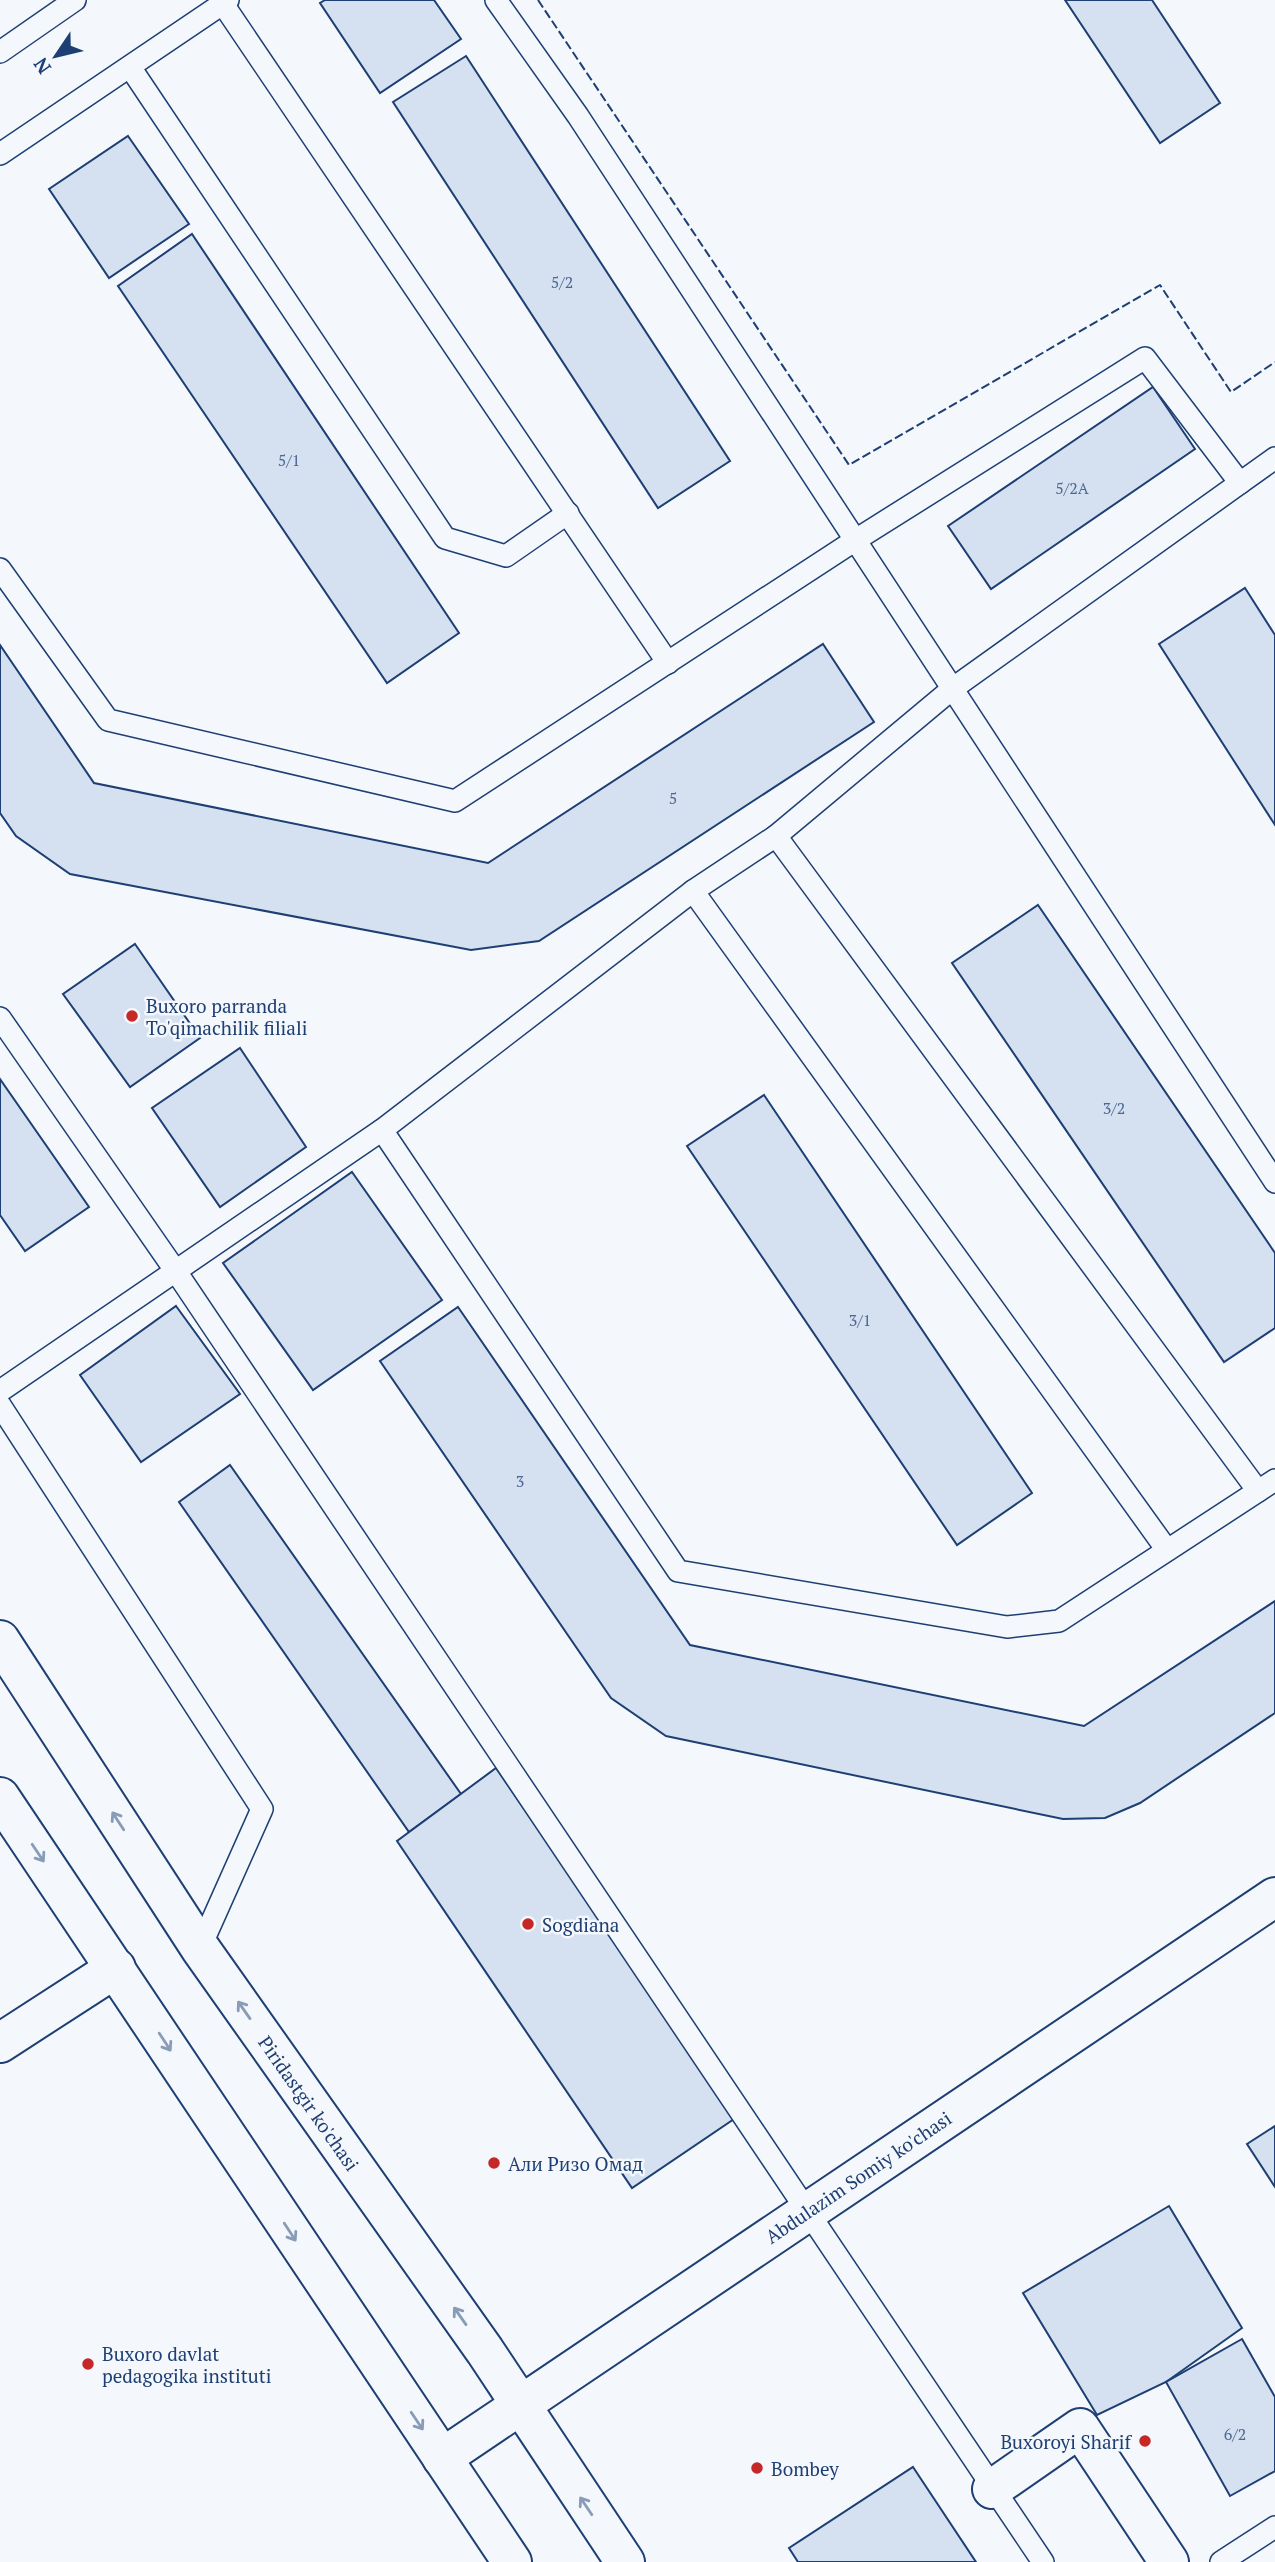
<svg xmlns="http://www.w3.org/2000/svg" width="1275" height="2562" font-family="'PT Serif',serif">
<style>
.building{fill:#d5e0f0;stroke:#1d3f73;stroke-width:2}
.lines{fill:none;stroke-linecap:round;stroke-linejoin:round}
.lane-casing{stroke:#1d3f73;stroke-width:24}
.street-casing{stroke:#1d3f73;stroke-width:42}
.secondary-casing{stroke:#1d3f73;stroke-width:42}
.lane{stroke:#f4f7fb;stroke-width:21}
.street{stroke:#f4f7fb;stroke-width:38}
.secondary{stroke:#f4f7fb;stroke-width:38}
.fence{stroke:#1d3f73;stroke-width:2;stroke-dasharray:9 3.5;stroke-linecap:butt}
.oneway{stroke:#889bb7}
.poi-dot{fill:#c62828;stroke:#f4f7fb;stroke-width:2.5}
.labels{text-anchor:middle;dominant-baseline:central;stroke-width:5;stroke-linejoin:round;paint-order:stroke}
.number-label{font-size:16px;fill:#4b6792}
.poi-label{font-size:19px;fill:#1d3f73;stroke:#f4f7fb;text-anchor:start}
.street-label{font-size:19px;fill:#1d3f73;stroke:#f4f7fb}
</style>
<rect width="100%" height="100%" fill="#f4f7fb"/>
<g class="building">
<path d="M325,0H434L461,39L380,93L320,3Z"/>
<path d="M1065,0H1152L1220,103L1160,143Z"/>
<path d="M466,56L730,461L658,508L393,102Z"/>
<path d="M128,136L189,224L109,278L49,189Z"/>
<path d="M192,234L459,633L387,683L118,286Z"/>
<path d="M1153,387L1195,449L991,589L948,526Z"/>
<path d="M1245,588L1275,635V825L1159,644Z"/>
<path d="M823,644L874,722L539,941L471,950L70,874L16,836L0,813V645L94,783L488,863Z"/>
<path d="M1038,905L1275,1253V1328L1224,1362L952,963Z"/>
<path d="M135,944L200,1038L130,1087L63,994Z"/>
<path d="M240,1048L306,1147L220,1207L152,1108Z"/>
<path d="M0,1079L89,1207L25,1251L0,1215Z"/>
<path d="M764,1095L1032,1493L957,1545L687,1146Z"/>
<path d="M352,1172L442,1300L313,1390L223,1263Z"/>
<path d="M176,1306L240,1394L141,1462L80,1375Z"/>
<path d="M458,1307L690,1645L1084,1726L1275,1601V1713L1140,1803L1105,1818L1063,1819L666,1736L611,1698L380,1361Z"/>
<path d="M230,1465L461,1794L409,1832L179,1502Z"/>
<path d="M496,1768L737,2117L632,2188L397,1841Z"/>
<path d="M1275,2126V2187L1247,2144Z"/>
<path d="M1169,2206L1242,2328L1166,2382L1097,2415L1023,2293Z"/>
<path d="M1242,2339L1275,2397V2471L1230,2496L1166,2382Z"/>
<path d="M913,2467L976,2562H798L789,2548Z"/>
</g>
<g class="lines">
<g class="lane-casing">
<g id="lane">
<path d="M496,0L578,116L1275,1182"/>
<path d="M223,4L668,663"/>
<path d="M0,52L75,0"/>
<path d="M130,67L445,538L506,556L568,513"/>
<path d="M0,154L228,0"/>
<path d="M0,569L108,720L455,801L854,541L1145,358L1240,483L1275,458"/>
<path d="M776,836L1258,1491"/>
<path d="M693,891L1167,1550"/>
<path d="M0,1018L177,1273L1043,2562"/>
<path d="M382,1130L678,1571L1007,1627L1059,1621L1275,1480"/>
<path d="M0,1391L382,1130L693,891L776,836L952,689L1240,483"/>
<path d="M0,1405L262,1809L200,1948"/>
<path d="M1221,2562L1275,2527"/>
</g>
</g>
<g class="street-casing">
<g id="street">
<path d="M0,2043L116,1968"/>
<path d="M992,2489L1080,2428L1169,2562"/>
</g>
</g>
<g class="secondary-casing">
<g id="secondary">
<path d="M0,1640L200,1948L485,2351L625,2562"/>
<path d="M0,1797L512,2562"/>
<path d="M442,2458L1275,1897"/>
</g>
</g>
<use href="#lane" class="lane"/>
<use href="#street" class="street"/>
<use href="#secondary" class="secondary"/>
<path class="fence" d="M538,0L849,465L1160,285L1231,392L1275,362"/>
</g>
<defs><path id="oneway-shaft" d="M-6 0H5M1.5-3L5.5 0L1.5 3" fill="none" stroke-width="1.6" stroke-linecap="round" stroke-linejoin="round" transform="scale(1.75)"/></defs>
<g class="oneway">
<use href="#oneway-shaft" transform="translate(118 1821) rotate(-123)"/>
<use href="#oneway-shaft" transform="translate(38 1853) rotate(56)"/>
<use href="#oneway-shaft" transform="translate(244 2010) rotate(-125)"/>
<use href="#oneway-shaft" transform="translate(165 2042) rotate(57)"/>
<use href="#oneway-shaft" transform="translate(290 2232) rotate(57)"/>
<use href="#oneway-shaft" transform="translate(460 2316) rotate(-125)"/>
<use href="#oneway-shaft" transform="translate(417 2421) rotate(56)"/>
<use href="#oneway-shaft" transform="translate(586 2506) rotate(-124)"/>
</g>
<g class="poi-dot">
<circle cx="132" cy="1016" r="7"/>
<circle cx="528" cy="1924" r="7"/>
<circle cx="494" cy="2163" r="7"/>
<circle cx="88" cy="2364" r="7"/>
<circle cx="1145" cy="2441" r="7"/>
<circle cx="757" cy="2468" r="7"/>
</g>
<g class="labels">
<g class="number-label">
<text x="562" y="282">5/2</text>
<text x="289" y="460">5/1</text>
<text x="1072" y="488">5/2A</text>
<text x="673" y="798">5</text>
<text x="1114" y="1108">3/2</text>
<text x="860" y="1320">3/1</text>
<text x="520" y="1481">3</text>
<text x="1235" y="2434">6/2</text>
</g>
<g class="poi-label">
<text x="146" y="1005">Buxoro parranda<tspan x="146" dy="22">To'qimachilik filiali</tspan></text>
<text x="542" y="1924">Sogdiana</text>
<text x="508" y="2163">Али Ризо Омад</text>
<text x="102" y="2353">Buxoro davlat<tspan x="102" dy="22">pedagogika instituti</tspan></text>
<text x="1131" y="2441" text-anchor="end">Buxoroyi Sharif</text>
<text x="771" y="2468">Bombey</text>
</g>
<g class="street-label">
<text transform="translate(309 2103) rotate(55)">Piridastgir ko'chasi</text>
<text transform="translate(858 2177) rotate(-34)">Abdulazim Somiy ko'chasi</text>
</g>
</g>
<g transform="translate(56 56) rotate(235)" stroke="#f4f7fb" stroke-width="5" paint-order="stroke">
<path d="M0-5L12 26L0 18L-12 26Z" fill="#1d3f73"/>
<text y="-10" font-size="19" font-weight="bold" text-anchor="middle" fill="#1d3f73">N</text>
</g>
</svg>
